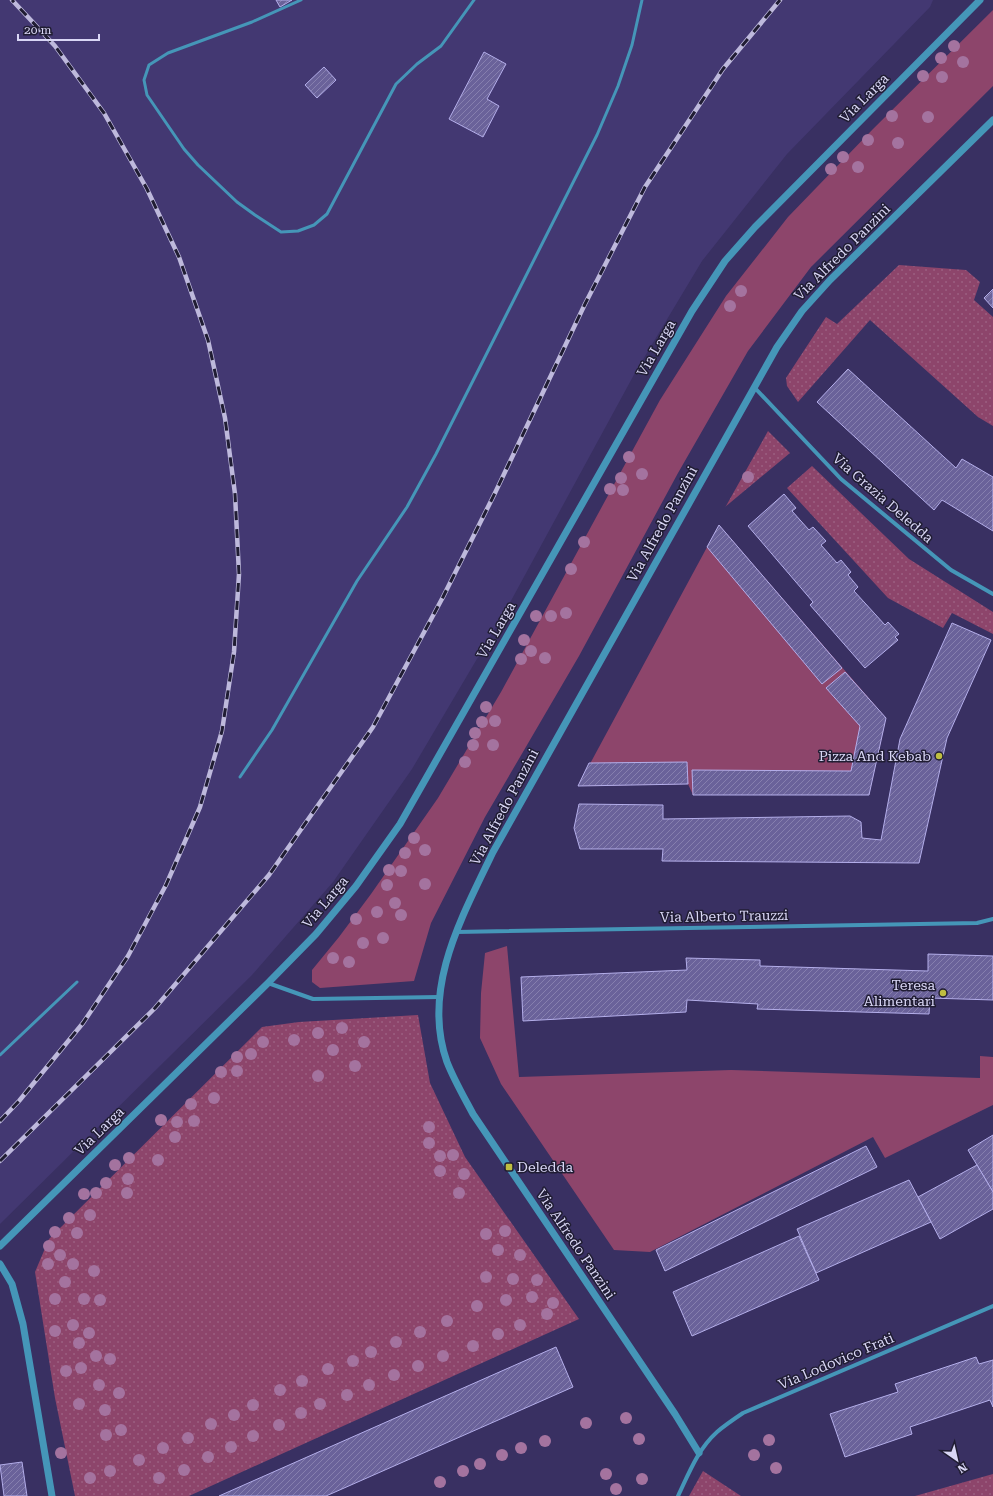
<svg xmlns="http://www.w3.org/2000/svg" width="993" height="1496" font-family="'Roboto Serif',serif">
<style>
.built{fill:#433872}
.grass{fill:#8d456b}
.park{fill:url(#park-dots)}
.building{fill:url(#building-hatch);stroke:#b4aeea}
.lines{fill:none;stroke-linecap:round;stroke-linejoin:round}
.service{stroke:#4596b8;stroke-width:3}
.minor{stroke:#4596b8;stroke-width:4}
.tertiary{stroke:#4596b8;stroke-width:7}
.rail-casing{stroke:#beb9dc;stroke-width:4.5}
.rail{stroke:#201d33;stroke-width:3;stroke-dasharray:9;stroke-linecap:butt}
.tree{fill:#a4739f}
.poi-dot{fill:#bfbe41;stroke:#201d33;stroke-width:1.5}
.labels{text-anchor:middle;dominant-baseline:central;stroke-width:3;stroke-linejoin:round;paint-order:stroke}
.street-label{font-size:14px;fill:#d9d6f5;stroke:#201d33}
.poi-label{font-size:14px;fill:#d9d6f5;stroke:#201d33;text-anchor:end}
</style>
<defs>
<pattern id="park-dots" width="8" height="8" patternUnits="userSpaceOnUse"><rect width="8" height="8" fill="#8d456b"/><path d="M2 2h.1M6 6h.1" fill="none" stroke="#9c5f81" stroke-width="1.8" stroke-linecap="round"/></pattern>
<pattern id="building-hatch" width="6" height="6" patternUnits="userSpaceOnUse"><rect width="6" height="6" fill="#6a629a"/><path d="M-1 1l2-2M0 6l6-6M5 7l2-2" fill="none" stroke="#867fae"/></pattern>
</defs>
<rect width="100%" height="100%" fill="#393062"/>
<path class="built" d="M0,0H933L930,7L787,154L702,261L636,371L507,608L412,769L333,882L252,975L0,1224Z"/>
<g class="grass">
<path d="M993,10V86L811,267L748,351L678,473L579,656L485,817L431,923L414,981L320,988L312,982V970L339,937L371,894L438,798L501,692L660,400L726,296L788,217L873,129Z"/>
<path d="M719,525L886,718L869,795H693L688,784L578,786Z"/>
<path d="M507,946L519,1077L731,1070L980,1078V1056L993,1057V1105L885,1158L873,1137L650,1252L614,1250L501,1084L480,1038L481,993L485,953Z"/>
</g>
<g class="park">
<path d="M899,265L966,270L980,282L974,300L993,317V426L978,417L870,320L798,402L787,386L786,378L826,317L837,324Z"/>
<path d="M768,431L790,453L725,507L726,506Z"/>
<path d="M812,466L909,559L993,612V634L952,613L943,628L888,598L787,488Z"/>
<path d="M418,1015L430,1083L465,1157L579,1319L189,1496H75L55,1398L35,1272L49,1239L262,1027L299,1022Z"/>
<path d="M703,1471L741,1496H689Z"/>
<path d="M993,1474V1496H915Z"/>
</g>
<g class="building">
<path d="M276,0H292L280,7Z"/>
<path d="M484,52L506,64L487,99L499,106L483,137L449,119Z"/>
<path d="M324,67L336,80L317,98L305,85Z"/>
<path d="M993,289V308L984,298Z"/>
<path d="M848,369L956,468L962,459L993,477V531L942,500L934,510L817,402Z"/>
<path d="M784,494L796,508L792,511L809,530L813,527L826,541L821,545L837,563L841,560L851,572L848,575L858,587L854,591L885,625L888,622L899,634L895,637L898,640L865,668L810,605L813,602L748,526Z"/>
<path d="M719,525L842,668L822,684L707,547Z"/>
<path d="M952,623L991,640L947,738L919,863L662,861L663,849H580L574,828L579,804L663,805V819L850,816L861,822L862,838L881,840L900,739Z"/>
<path d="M845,672L886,718L869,795H693L692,770L851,771L860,726L826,688Z"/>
<path d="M687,762L688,784L578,786L589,763Z"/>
<path d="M928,954L993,956V1000L930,998L929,1014L757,1009L758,1004L687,1000L686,1012L523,1021L521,977L687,970L686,958L760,960V966L928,971Z"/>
<path d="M993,1135V1192L968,1150Z"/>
<path d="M866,1146L877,1167L665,1271L656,1250Z"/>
<path d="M977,1165L993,1192V1209L940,1239L918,1197Z"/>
<path d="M909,1180L931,1222L816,1273L797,1229Z"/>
<path d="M799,1236L819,1280L692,1336L673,1292Z"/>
<path d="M556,1347L573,1387L326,1496H219Z"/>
<path d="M976,1357L979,1364L993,1360V1407L990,1400L910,1427L912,1434L845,1457L830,1414L898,1392L895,1384Z"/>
<path d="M22,1462L27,1496H4L0,1465Z"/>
</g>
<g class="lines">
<g class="service">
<path d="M301,0L252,22L168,53L149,65L144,80L147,95L184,149L198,165L237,202L255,215L281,232L298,231L314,225L327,214L396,84L417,64L441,46L474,0"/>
<path d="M240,777L272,730L357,581L407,507L436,454L597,135L618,86L632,45L642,0"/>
<path d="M0,1055L77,982"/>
</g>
<g class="minor">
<path d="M754,387L841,479L951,570L993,594"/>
<path d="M456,932L977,923L993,919"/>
<path d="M268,983L313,999L439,997"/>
<path d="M678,1496C689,1473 698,1449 717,1432C725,1425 734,1419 743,1413L993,1306"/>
</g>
<g class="tertiary">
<path d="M0,1246L268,983L316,934L356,886L400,824L692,311L725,261L755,227L980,0"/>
<path d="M0,1264L12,1284L23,1324L52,1496"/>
<path d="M699,1453L675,1414L473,1114C464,1097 454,1080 447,1062C421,989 462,917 493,852L777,347L802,311L830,280L993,120"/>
</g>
<g class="rail-casing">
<g id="rail">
<path d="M0,1121L19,1101L83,1023L128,956L166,885L200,807L222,731L234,652L239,574L235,494L225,418L208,340L179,257L147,189L104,113L55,46L12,0"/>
<path d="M0,1161L155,1008L269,875L373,727L443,597L495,493L585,304L645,187L723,69L780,0"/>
</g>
</g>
<use href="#rail" class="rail"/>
</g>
<g class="tree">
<circle cx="954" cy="46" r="6"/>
<circle cx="941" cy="58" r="6"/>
<circle cx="963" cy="62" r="6"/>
<circle cx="923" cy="76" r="6"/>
<circle cx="942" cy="77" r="6"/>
<circle cx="892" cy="116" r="6"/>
<circle cx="928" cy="117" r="6"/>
<circle cx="868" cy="140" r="6"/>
<circle cx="898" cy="143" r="6"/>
<circle cx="843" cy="157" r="6"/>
<circle cx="858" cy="167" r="6"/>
<circle cx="831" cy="169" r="6"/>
<circle cx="741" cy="291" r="6"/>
<circle cx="730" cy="306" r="6"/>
<circle cx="629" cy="457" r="6"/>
<circle cx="642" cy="474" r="6"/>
<circle cx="748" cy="477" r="6"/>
<circle cx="621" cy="478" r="6"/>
<circle cx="610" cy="489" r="6"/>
<circle cx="623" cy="490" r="6"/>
<circle cx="584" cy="542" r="6"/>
<circle cx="571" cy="569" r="6"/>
<circle cx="566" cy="613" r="6"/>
<circle cx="536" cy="616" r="6"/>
<circle cx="551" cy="616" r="6"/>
<circle cx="524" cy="640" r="6"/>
<circle cx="531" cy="651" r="6"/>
<circle cx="545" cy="658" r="6"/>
<circle cx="521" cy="659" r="6"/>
<circle cx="486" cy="707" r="6"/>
<circle cx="495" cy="721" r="6"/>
<circle cx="482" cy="722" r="6"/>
<circle cx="475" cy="733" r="6"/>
<circle cx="473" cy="745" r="6"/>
<circle cx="493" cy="745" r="6"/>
<circle cx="465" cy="762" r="6"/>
<circle cx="414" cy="838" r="6"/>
<circle cx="425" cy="850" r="6"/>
<circle cx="405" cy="853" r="6"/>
<circle cx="389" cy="870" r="6"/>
<circle cx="401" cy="871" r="6"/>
<circle cx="425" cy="884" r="6"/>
<circle cx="387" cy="885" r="6"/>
<circle cx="395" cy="903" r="6"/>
<circle cx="377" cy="912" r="6"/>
<circle cx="401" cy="915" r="6"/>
<circle cx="356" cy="919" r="6"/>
<circle cx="383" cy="938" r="6"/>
<circle cx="363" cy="943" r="6"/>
<circle cx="333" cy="958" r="6"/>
<circle cx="349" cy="962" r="6"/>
<circle cx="342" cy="1028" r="6"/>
<circle cx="318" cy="1033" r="6"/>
<circle cx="294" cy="1040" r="6"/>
<circle cx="263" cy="1042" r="6"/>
<circle cx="364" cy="1042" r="6"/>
<circle cx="333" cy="1050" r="6"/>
<circle cx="251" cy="1054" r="6"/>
<circle cx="237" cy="1057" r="6"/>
<circle cx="355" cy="1066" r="6"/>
<circle cx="237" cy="1071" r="6"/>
<circle cx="221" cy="1072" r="6"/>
<circle cx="318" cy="1076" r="6"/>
<circle cx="214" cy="1098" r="6"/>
<circle cx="191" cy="1104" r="6"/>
<circle cx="161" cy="1120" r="6"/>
<circle cx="194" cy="1121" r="6"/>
<circle cx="177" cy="1122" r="6"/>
<circle cx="429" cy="1127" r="6"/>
<circle cx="175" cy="1137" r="6"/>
<circle cx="429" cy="1143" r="6"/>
<circle cx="453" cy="1155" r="6"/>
<circle cx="440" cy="1156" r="6"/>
<circle cx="129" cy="1158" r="6"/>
<circle cx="158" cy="1160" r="6"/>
<circle cx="115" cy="1165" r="6"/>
<circle cx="440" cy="1171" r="6"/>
<circle cx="464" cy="1174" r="6"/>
<circle cx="128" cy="1179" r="6"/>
<circle cx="106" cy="1183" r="6"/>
<circle cx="96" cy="1193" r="6"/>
<circle cx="127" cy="1193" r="6"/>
<circle cx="459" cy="1193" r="6"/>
<circle cx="84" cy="1194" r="6"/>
<circle cx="90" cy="1215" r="6"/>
<circle cx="69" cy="1218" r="6"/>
<circle cx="505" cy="1231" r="6"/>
<circle cx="55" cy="1232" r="6"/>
<circle cx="77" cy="1233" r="6"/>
<circle cx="486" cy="1234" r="6"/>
<circle cx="49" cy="1246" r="6"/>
<circle cx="498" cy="1250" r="6"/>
<circle cx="60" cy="1255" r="6"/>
<circle cx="520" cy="1255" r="6"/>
<circle cx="48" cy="1264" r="6"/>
<circle cx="73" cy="1264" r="6"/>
<circle cx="94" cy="1271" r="6"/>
<circle cx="486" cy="1277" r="6"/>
<circle cx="513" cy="1279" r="6"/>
<circle cx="537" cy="1280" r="6"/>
<circle cx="65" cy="1282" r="6"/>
<circle cx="532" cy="1297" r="6"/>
<circle cx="55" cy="1299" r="6"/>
<circle cx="84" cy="1299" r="6"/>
<circle cx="100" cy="1300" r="6"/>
<circle cx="506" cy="1300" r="6"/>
<circle cx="553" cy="1303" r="6"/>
<circle cx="477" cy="1306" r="6"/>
<circle cx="547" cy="1314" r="6"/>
<circle cx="447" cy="1321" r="6"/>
<circle cx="73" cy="1325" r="6"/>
<circle cx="520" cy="1325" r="6"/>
<circle cx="55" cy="1331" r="6"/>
<circle cx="420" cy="1332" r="6"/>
<circle cx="89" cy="1333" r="6"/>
<circle cx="498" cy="1334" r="6"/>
<circle cx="396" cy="1342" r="6"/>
<circle cx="79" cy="1343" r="6"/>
<circle cx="473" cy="1346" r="6"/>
<circle cx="371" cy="1352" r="6"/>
<circle cx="96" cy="1356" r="6"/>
<circle cx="443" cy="1356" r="6"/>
<circle cx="110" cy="1359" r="6"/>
<circle cx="353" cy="1361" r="6"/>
<circle cx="418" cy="1366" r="6"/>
<circle cx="81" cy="1368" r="6"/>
<circle cx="328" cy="1369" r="6"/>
<circle cx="66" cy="1371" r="6"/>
<circle cx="394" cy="1375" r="6"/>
<circle cx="302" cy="1381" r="6"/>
<circle cx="99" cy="1385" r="6"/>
<circle cx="369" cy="1385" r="6"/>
<circle cx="280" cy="1390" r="6"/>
<circle cx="119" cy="1393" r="6"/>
<circle cx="347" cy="1395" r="6"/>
<circle cx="79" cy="1404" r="6"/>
<circle cx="320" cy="1404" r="6"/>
<circle cx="253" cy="1405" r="6"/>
<circle cx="105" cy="1410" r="6"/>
<circle cx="301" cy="1413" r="6"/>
<circle cx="234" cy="1415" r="6"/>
<circle cx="626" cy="1418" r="6"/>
<circle cx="586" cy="1423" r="6"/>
<circle cx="211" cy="1424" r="6"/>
<circle cx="279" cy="1425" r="6"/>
<circle cx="121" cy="1430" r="6"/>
<circle cx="106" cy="1435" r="6"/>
<circle cx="253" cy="1436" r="6"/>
<circle cx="188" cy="1438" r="6"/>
<circle cx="639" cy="1439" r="6"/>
<circle cx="769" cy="1440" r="6"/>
<circle cx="545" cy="1441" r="6"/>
<circle cx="231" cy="1447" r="6"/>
<circle cx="163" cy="1448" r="6"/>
<circle cx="521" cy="1448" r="6"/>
<circle cx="61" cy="1453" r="6"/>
<circle cx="502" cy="1455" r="6"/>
<circle cx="754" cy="1455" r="6"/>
<circle cx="208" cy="1457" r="6"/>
<circle cx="139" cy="1460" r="6"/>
<circle cx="480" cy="1464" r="6"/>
<circle cx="776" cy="1468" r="6"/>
<circle cx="184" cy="1470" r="6"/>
<circle cx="110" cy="1471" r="6"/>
<circle cx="463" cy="1471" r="6"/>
<circle cx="606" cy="1474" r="6"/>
<circle cx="90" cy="1478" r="6"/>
<circle cx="159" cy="1478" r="6"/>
<circle cx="642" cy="1479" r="6"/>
<circle cx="440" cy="1482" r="6"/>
<circle cx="616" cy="1489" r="6"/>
</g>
<g class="poi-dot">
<circle cx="939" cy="756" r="4"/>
<circle cx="943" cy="993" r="4"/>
<rect x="505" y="1163" width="8" height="8" rx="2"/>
</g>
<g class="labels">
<g class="street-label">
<text transform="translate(864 98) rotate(-45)">Via Larga</text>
<text transform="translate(842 252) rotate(-45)">Via Alfredo Panzini</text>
<text transform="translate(656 348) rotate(-60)">Via Larga</text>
<text transform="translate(883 498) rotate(41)">Via Grazia Deledda</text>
<text transform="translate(662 524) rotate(-61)">Via Alfredo Panzini</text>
<text transform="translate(496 630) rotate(-60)">Via Larga</text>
<text transform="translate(504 807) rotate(-62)">Via Alfredo Panzini</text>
<text transform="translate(325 902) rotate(-50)">Via Larga</text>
<text transform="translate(724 916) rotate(-1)">Via Alberto Trauzzi</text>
<text transform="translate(99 1131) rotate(-44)">Via Larga</text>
<text transform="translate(576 1244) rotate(56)">Via Alfredo Panzini</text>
<text transform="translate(836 1361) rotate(-23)">Via Lodovico Frati</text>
</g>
<g class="poi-label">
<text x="931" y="756">Pizza And Kebab</text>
<text x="935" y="985">Teresa<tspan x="935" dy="16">Alimentari</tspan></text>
<text x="517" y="1167" text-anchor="start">Deledda</text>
</g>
</g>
<g transform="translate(957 1460) rotate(146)" stroke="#201d33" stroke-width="3" paint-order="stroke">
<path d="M0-3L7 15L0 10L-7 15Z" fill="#d9d6f5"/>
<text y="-6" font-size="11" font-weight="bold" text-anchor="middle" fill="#d9d6f5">N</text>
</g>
<path d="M18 34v6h81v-6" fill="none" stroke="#d9d6f5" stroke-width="2"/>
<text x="24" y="34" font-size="12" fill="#d9d6f5" stroke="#201d33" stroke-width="3" paint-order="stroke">20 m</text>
</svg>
